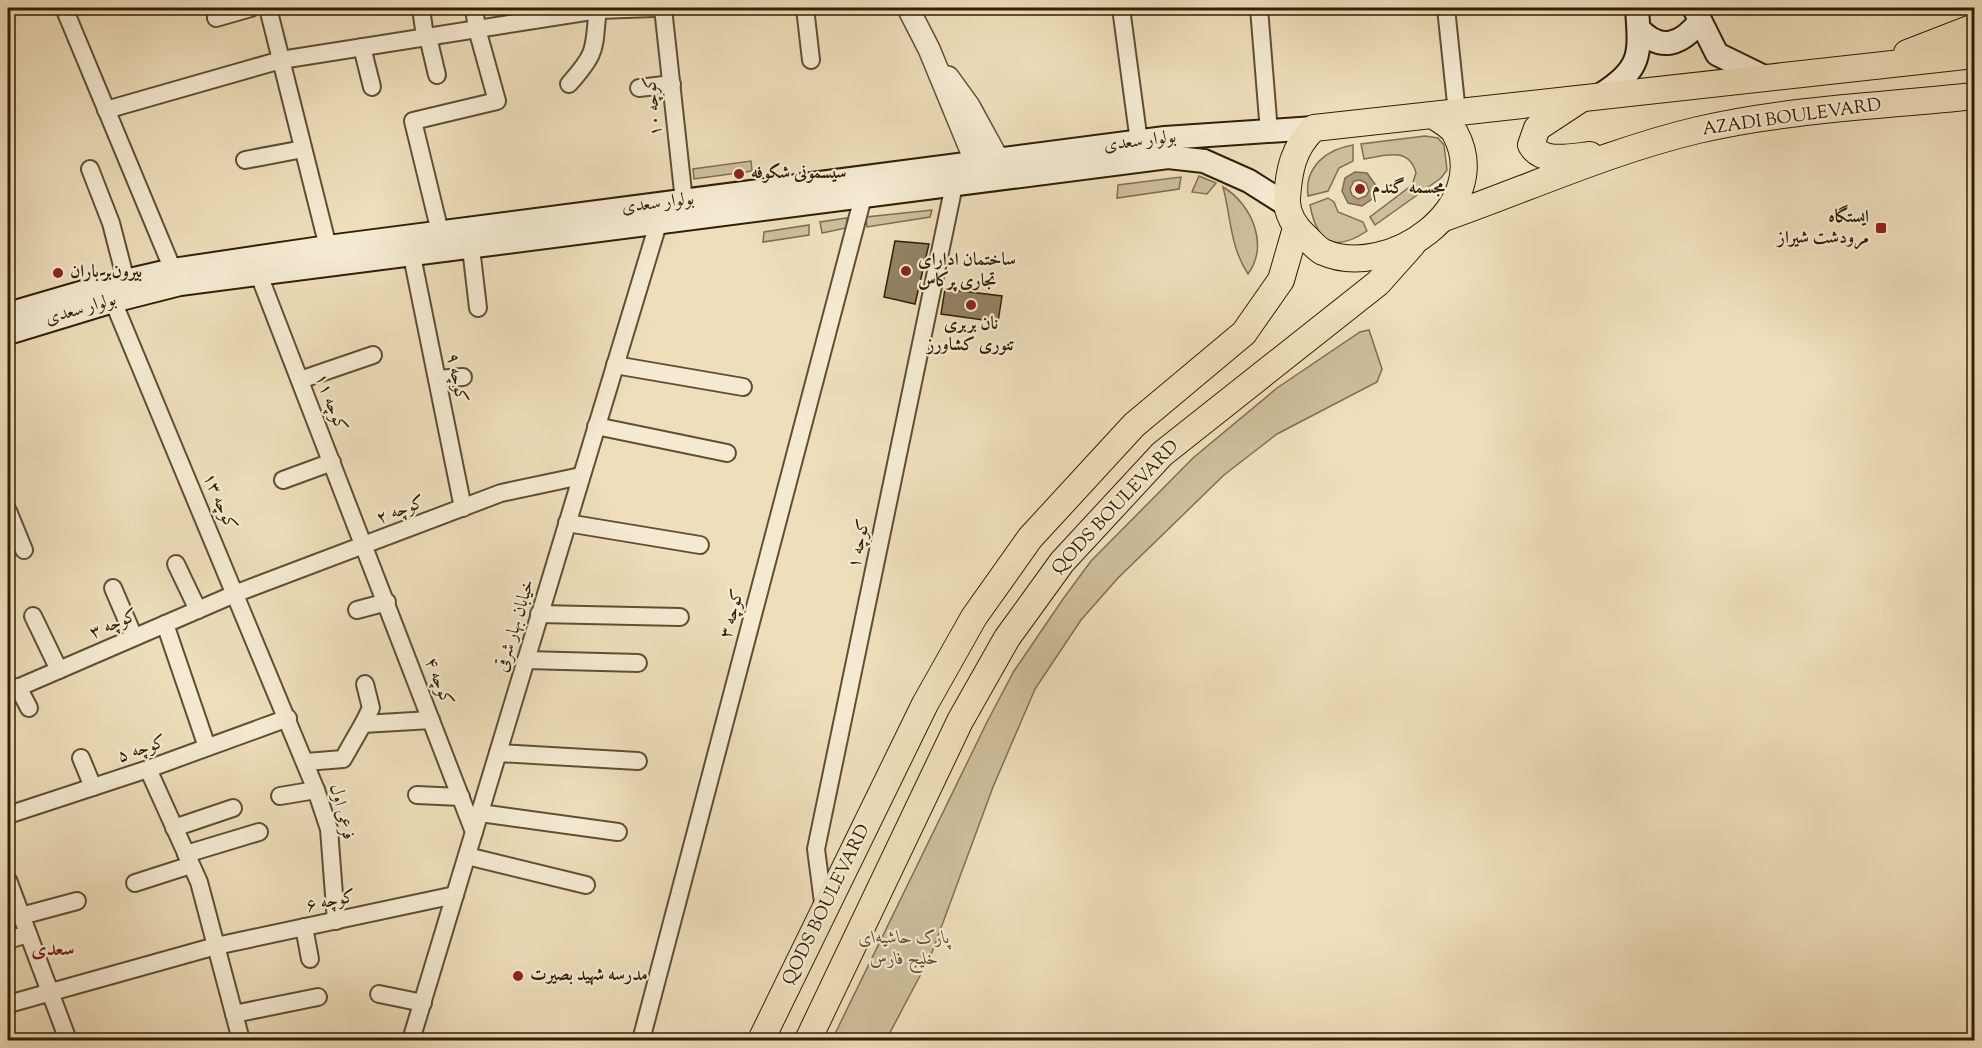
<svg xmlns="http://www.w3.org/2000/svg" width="1982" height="1048" font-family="'Sorts Mill Goudy',Amiri,serif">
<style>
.green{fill:#cebe9b;stroke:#806e50;stroke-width:1.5}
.water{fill:#ae9d7c;stroke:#7c6b4c;stroke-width:1.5;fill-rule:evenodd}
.building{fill:#938263;stroke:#311f04;stroke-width:1.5}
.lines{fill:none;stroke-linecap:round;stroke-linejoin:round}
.minor-casing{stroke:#604f32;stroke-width:20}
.tertiary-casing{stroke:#604f32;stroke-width:24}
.secondary-casing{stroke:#311f04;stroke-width:26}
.primary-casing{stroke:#311f04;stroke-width:28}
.minor{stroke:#f4ead2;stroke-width:16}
.tertiary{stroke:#f4ead2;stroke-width:21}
.secondary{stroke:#f4ead2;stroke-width:22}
.primary{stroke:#eedeba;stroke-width:26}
.poi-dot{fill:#8f2418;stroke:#f4ead2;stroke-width:2}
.labels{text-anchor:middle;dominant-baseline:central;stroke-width:4.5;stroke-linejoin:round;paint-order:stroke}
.street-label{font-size:18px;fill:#311f04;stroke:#f4ead2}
.poi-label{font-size:18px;font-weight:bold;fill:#311f04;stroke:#f4ead2;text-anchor:start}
.park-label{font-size:18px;font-style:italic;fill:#604f31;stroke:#f4ead2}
.neighbourhood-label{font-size:20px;font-weight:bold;fill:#7a1f14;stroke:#f4ead2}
</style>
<rect width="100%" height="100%" fill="#eedeba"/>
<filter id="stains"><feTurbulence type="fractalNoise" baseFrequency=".00333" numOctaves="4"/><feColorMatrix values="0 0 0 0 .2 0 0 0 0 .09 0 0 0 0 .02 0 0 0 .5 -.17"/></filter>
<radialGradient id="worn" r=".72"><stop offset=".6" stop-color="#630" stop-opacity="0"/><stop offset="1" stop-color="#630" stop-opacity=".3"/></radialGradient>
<g class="green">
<path d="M1425,136L1438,138L1444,145L1447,170L1441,178L1375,225L1370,217L1412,185L1416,173C1409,146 1385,156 1364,159L1361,144Z"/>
<path d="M1353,145V161L1339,168L1328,191L1308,196C1304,167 1327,149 1353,145Z"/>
<path d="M751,161L752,171L694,179L693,169Z"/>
<path d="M1199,176L1216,183L1207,194L1192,192Z"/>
<path d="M1181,177L1179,189L1117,198L1118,185Z"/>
<path d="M1223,187C1252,204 1269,245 1248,274C1230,247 1231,217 1223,187Z"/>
<path d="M1328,198L1334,202L1338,212L1363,222L1367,231C1334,253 1317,243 1310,205Z"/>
<path d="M932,210L930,217L867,227L866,217Z"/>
<path d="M847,218L846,228L822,233L820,222Z"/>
<path d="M809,225V235L763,242L764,232Z"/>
<path d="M1369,330L1382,369L1377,382L1277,434L1224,475L1118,578L1081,620L1035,689L993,787L931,955L886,1040H832L987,722L1014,671L1063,599L1091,561L1193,458L1277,388L1360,332Z"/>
</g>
<path class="water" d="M1355,172L1367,173L1377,187L1375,197L1362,206L1348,203L1342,191L1345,178ZM1360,180L1366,183L1369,191L1366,196L1358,199L1352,195L1350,189L1354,181Z"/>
<g class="building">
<path d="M895,241L929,244L915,304L884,297Z"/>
<path d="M945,289L1002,296L998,322L941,314Z"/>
</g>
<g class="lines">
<g class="minor-casing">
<g id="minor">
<path d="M64,8L173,270"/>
<path d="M268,8L328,247"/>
<path d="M421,8L425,37"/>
<path d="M663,8L684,201"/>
<path d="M805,8L811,60"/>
<path d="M1121,8L1139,142"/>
<path d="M1259,8L1269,132"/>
<path d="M1446,8L1457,113"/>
<path d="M216,18L251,8"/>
<path d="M428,37L437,75"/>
<path d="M362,47L372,87"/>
<path d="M569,84C599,50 593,49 598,8"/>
<path d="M639,88L672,84"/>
<path d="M106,110L281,60L598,10L655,8"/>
<path d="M245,160L303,149"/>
<path d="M90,169L111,223L126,281"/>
<path d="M440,232L413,121L497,101L477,29L474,8"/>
<path d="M471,248L478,308"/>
<path d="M412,256L463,508"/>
<path d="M259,275L474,832"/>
<path d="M113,301L316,790L329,829L336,921"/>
<path d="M615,365L743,387"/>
<path d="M437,379L463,377"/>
<path d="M300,380L373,355"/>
<path d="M596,426L727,453"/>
<path d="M283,480L332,462"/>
<path d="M8,511L24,550"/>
<path d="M567,523L700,545"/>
<path d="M176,564L198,610"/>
<path d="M113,588L134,637"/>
<path d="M357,610L387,602"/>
<path d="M539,614L680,617"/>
<path d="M33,616L59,670"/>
<path d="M165,624L207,747"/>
<path d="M526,660L638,663"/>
<path d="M18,687L29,708"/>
<path d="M8,692L237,593L501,493L581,476"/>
<path d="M363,724L371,708L365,684"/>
<path d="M498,753L638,761"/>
<path d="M81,758L93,787"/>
<path d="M306,762L343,759L363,724L431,720"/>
<path d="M148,769L199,882L241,1040"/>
<path d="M417,795L461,797"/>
<path d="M280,796L316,790"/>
<path d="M480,813L618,832"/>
<path d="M8,815L148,769L288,718"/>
<path d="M174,828L233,808"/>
<path d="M186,854L259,832"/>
<path d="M467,856L586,885"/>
<path d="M8,880L68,1040"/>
<path d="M135,883L191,865"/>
<path d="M824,910L816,849L954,185"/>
<path d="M21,916L77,901"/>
<path d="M304,927L310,959"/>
<path d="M8,940L28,934"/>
<path d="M379,994L423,1003"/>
<path d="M12,1003L216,946L455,895"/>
<path d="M234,1014L318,997"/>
<path d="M411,1040L658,224"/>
<path d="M641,1040L863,197"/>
</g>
</g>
<g class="tertiary-casing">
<g id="tertiary">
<path d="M908,8L929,49L976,163"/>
<path d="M948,77L969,106L998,159"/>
</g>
</g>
<g class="secondary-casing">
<g id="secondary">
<path d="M1694,8L1717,54L1764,77"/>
<path d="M1639,29C1661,52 1681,45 1700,21"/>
<path d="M1602,94C1643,68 1640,53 1637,8"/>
<path d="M8,314L104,286L173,270L328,247L1165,138L1314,128"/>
<path d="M8,333L113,301L180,284L1168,157L1204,161L1249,181L1287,205"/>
</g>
</g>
<g class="primary-casing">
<g id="primary">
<path d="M1907,53L1974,27"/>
<path d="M1581,99L1537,128L1531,145C1542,164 1571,157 1590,155"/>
<path d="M1434,116C1440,120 1451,126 1455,133C1495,207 1388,281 1323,252C1317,249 1311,242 1306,237C1295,227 1286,213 1287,198C1289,170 1293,148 1314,128L1974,55"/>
<path d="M1444,218C1529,188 1610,151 1698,130C1788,109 1883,106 1974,96"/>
<path d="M761,1040L925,704L974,617L1030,538L1134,425L1244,333L1281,280L1296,228"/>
<path d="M808,1040L960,721L1007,638L1062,562L1162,454L1378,283L1412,245"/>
</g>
</g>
<use href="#minor" class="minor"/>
<use href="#tertiary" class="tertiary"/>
<use href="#secondary" class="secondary"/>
<use href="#primary" class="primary"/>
</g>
<g class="poi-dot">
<circle cx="739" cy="174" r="6"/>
<circle cx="1360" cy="189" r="6"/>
<rect x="1875" y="222" width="12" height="12" rx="3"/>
<circle cx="906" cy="271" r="6"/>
<circle cx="58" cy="273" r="6"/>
<circle cx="971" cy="305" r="6"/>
<circle cx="518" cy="976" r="6"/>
</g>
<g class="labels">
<g class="street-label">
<text transform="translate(654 106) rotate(-96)">کوچه ۱۰</text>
<text transform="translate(1792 118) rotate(-8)">AZADI BOULEVARD</text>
<text transform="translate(1140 142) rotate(-7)">بولوار سعدی</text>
<text transform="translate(658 204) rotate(-7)">بولوار سعدی</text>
<text transform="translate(81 310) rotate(-16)">بولوار سعدی</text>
<text transform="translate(456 378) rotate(79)">کوچه ۹</text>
<text transform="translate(330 403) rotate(69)">کوچه ۱۱</text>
<text transform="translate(219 502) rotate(67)">کوچه ۱۳</text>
<text transform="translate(1116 508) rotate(-47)">QODS BOULEVARD</text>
<text transform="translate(401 511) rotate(-21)">کوچه ۲</text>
<text transform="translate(860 544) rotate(-78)">کوچه ۱</text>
<text transform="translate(733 614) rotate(-75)">کوچه ۳</text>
<text transform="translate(114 625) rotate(-23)">کوچه ۳</text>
<text transform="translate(516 626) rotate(-73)">خیابان بهار شرقی</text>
<text transform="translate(438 682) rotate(69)">کوچه ۴</text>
<text transform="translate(142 750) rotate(-19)">کوچه ۵</text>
<text transform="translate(341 812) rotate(76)">فرعی اول</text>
<text transform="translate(331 902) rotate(-12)">کوچه ۶</text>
<text transform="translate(827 905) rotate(-64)">QODS BOULEVARD</text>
</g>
<g class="poi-label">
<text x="751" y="174">سیسمونی شکوفه</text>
<text x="1372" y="189">مجسمه گندم</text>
<text x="1869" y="218" text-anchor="end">ایستگاه<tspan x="1869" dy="21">مرودشت شیراز</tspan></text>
<text x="918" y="261">ساختمان ادارای<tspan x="918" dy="21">تجاری پرکاس</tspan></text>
<text x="70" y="273">بیرون‌بر باران</text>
<text x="971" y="325" text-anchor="middle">نان بربری<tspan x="971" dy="21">تنوری کشاورز</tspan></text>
<text x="530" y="976">مدرسه شهید بصیرت</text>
</g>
<g class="park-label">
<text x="904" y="939">پارک حاشیه‌ای<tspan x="904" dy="21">خلیج فارس</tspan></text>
</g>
<g class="neighbourhood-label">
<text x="53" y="950">سعدی</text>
</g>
</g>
<rect width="1982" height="1048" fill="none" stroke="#eedeba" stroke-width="30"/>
<rect x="9" y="9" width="1964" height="1030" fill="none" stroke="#311f04" stroke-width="3"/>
<rect x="15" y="15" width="1952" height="1018" fill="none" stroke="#311f04" stroke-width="1.5"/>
<rect width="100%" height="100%" filter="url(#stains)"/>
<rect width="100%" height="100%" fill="url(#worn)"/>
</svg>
